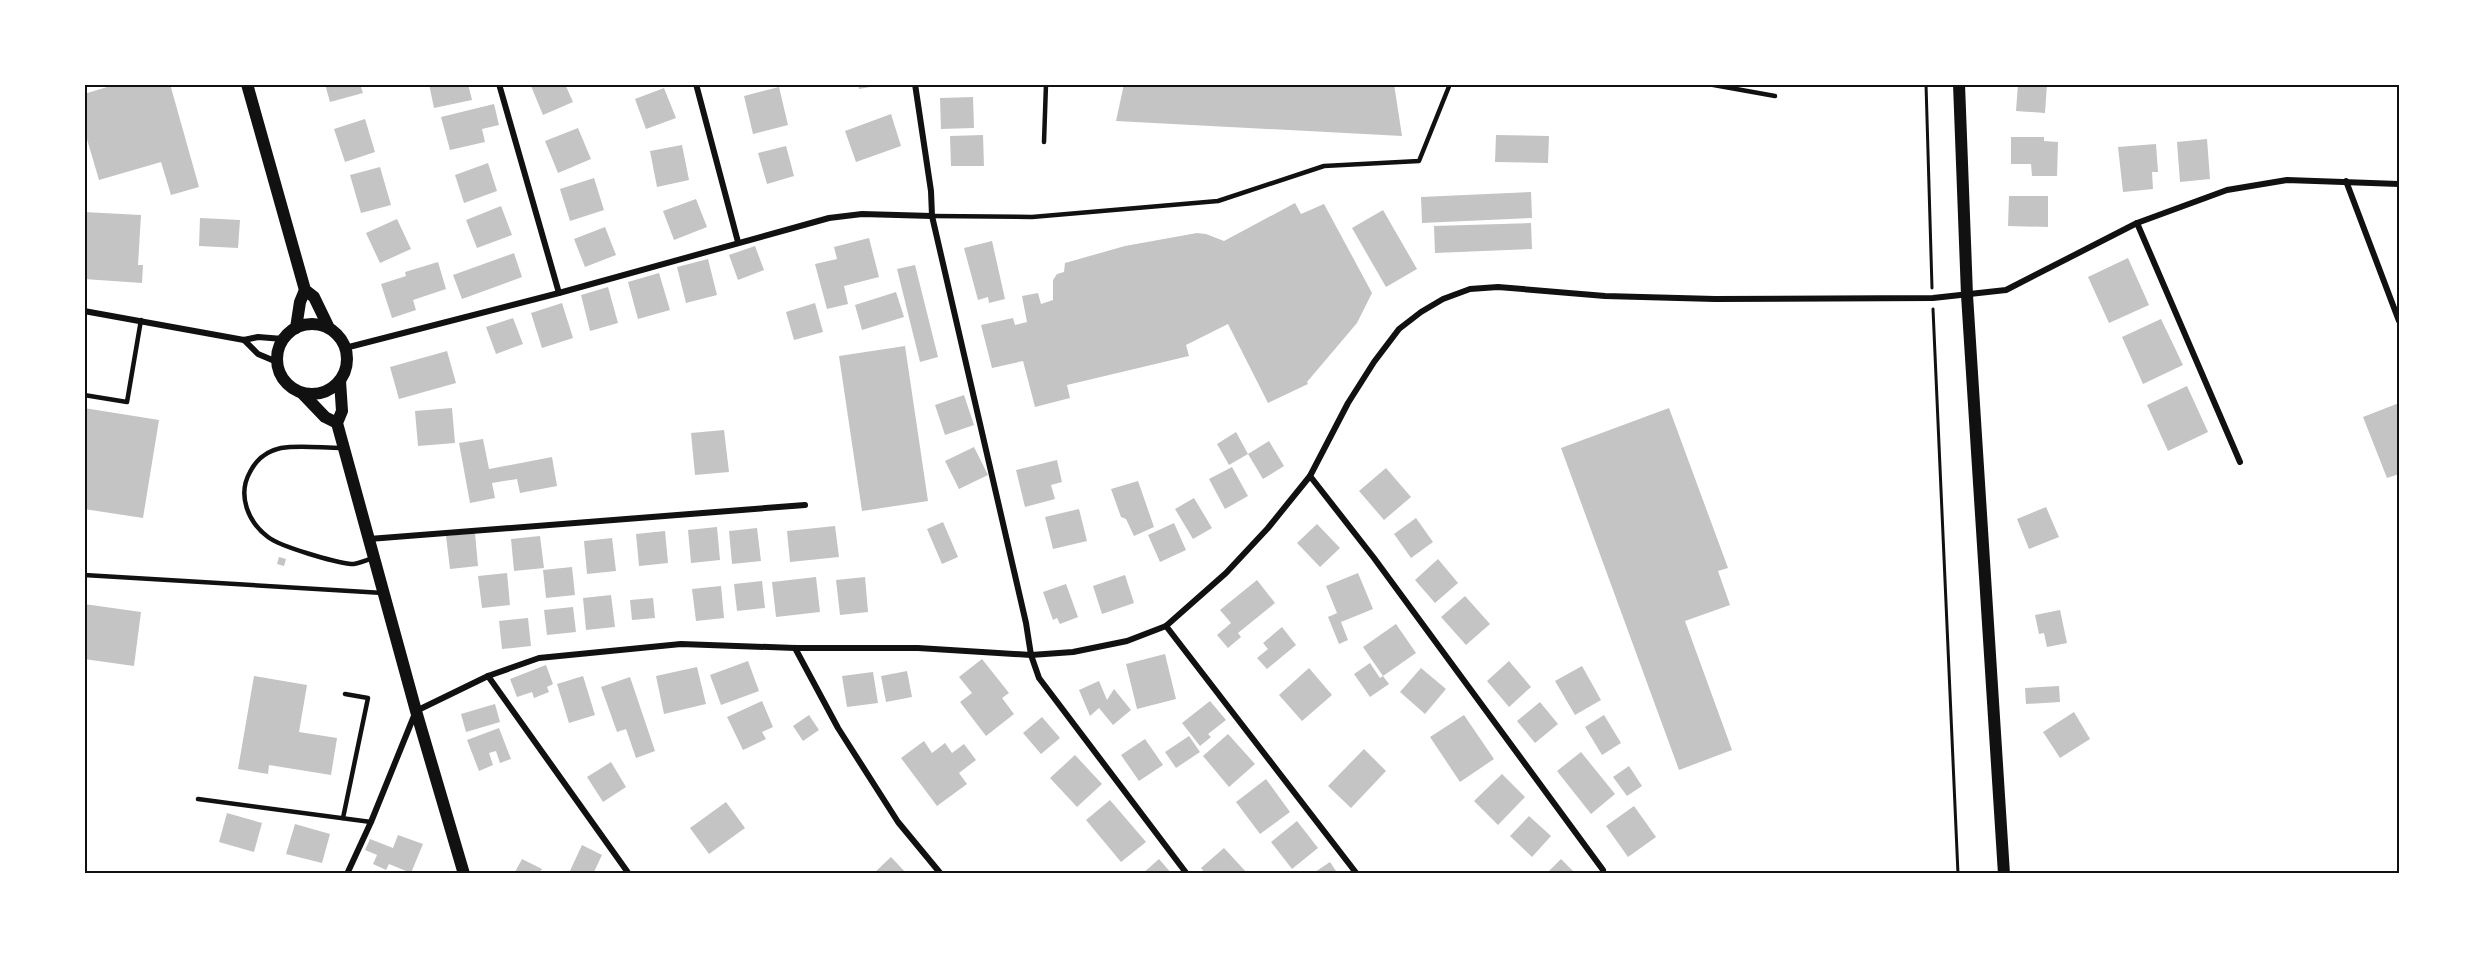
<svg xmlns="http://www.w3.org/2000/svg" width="2483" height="958" font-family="'DM Sans',sans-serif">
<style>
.building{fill:#c4c4c4}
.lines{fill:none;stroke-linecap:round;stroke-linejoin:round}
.path{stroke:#111;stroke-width:3}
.service{stroke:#111;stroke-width:4.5}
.minor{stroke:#111;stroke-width:6}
.secondary{stroke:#111;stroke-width:12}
.neatline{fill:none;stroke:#111;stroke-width:2}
</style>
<rect width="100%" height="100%" fill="#fff"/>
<g class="building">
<path d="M117,84H170L199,187L171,195L161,162L99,180L84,129V94Z"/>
<path d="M325,84H360L363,93L330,102Z"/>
<path d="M429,84H468L472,100L434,108Z"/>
<path d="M536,84H565L573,102L543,115L531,86Z"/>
<path d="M858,84H881V85L859,89Z"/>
<path d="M1124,84H1394L1402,136L1116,121Z"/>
<path d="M2018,84H2047L2045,113L2016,111Z"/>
<path d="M779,87L788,125L753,134L744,96Z"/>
<path d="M664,88L676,118L646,129L635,99Z"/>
<path d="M973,97L974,128L941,129L940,98Z"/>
<path d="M494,104L499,125L482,129L485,142L450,150L441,117Z"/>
<path d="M891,114L901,146L856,162L845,131Z"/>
<path d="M365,119L375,152L345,162L334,129Z"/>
<path d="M578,128L591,159L558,173L545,141Z"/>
<path d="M983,135L984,166H951L950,136Z"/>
<path d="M1496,135L1549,136L1548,163L1495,162Z"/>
<path d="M2011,137H2044V141L2058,142L2057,176H2032L2031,164H2011Z"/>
<path d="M2207,139L2210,179L2180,182L2177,142Z"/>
<path d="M2156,144L2158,172H2152L2153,189L2123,192L2118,147Z"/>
<path d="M682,145L689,180L657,187L650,151Z"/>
<path d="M786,146L794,176L767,184L758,153Z"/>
<path d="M488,163L497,191L464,203L455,175Z"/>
<path d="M380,167L391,205L361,213L350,175Z"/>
<path d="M594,178L604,210L570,221L560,189Z"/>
<path d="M1531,192L1532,218L1422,223L1421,197Z"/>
<path d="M2009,196H2048V227L2008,226Z"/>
<path d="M696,199L707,227L674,240L663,211Z"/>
<path d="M1295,203L1301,214L1324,204L1372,293L1357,323L1307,382L1308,384L1268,403L1228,324L1186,345L1189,356L1067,385L1070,398L1035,407L1023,361L992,368L981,325L1013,318L1015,325L1027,322L1022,296L1038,293L1041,304L1053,300V280L1057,274L1064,272L1065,263L1125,246L1197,233L1206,234L1224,241Z"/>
<path d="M501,206L512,235L477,248L466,220Z"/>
<path d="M1383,210L1417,269L1386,287L1352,228Z"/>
<path d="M84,212L141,215L138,265H143L142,283L84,279Z"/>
<path d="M200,218L240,220L238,248L199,246Z"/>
<path d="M397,219L411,249L380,263L366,233Z"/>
<path d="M1531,223L1532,249L1435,253L1434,226Z"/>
<path d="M605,227L616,255L585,267L574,239Z"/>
<path d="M869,238L879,277L844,286L848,304L827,309L815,264L837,259L834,247Z"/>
<path d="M992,241L1005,299L989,303L988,297L978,300L964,248Z"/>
<path d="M755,246L764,270L738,280L729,255Z"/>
<path d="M514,253L522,277L462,299L453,275Z"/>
<path d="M2128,258L2149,305L2109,323L2088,277Z"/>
<path d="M708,259L717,295L686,303L677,267Z"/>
<path d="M438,262L446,289L413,300L416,310L392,318L381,284L406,276L405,272Z"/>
<path d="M915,265L938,357L920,362L897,269Z"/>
<path d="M659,273L670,310L638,319L628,282Z"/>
<path d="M608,287L618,323L590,331L581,295Z"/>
<path d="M896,292L904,317L862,330L855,305Z"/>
<path d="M562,303L573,338L542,348L531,313Z"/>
<path d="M815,303L823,332L794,340L786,312Z"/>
<path d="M513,318L523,344L496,354L486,327Z"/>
<path d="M2161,319L2183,365L2143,384L2122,337Z"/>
<path d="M905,346L928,501L862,511L839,356Z"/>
<path d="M447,351L456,383L399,399L390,367Z"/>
<path d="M2187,386L2208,432L2168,451L2147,405Z"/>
<path d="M964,395L974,425L945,435L935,405Z"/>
<path d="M2399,403V474L2387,478L2363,417Z"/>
<path d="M84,408L159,420L143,518L84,509Z"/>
<path d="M452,408L455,443L418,446L415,411Z"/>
<path d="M1669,408L1728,568L1718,571L1730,605L1685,621L1732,750L1679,770L1561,448Z"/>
<path d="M724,430L729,472L695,475L691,433Z"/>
<path d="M1236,432L1248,454L1269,441L1284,466L1263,479L1248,454L1229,465L1217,444Z"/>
<path d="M483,439L489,469L552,457L557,486L520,493L517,479L492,483L495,498L470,503L459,443Z"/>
<path d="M974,447L988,475L959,489L945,461Z"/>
<path d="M1057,460L1062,482L1051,485L1055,499L1025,507L1016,470Z"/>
<path d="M1232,467L1248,496L1225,509L1209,479Z"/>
<path d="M1386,468L1411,497L1384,520L1359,491Z"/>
<path d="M1138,481L1154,527L1134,536L1126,519L1121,517L1111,489Z"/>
<path d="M1194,498L1212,528L1193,539L1175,509Z"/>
<path d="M2046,507L2059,537L2029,549L2017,519Z"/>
<path d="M1079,509L1087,541L1053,549L1045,517Z"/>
<path d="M1416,518L1433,542L1411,558L1394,534Z"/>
<path d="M943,522L958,557L942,564L927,529Z"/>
<path d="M1174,523L1186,550L1160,562L1148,535Z"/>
<path d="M1317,524L1340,548L1320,567L1297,543Z"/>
<path d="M835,526L839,557L790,562L787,531Z"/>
<path d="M717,527L720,560L691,563L688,530Z"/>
<path d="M757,528L761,561L732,564L729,531Z"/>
<path d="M665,531L668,563L639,566L636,534Z"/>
<path d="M475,533L478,566L450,569L446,536Z"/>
<path d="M540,536L544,568L514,571L511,539Z"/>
<path d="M612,538L616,571L587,574L584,541Z"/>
<path d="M279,557L286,559L284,566L277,564Z"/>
<path d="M1438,559L1458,583L1435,603L1415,580Z"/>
<path d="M572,567L575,595L546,598L543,570Z"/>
<path d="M507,573L510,605L482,608L478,576Z"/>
<path d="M1358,573L1373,609L1341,622L1348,640L1339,644L1328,617L1337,613L1326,586Z"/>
<path d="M1125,575L1134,603L1102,614L1093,586Z"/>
<path d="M816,577L820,612L776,617L772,582Z"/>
<path d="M865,577L868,612L840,615L836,580Z"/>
<path d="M1257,580L1275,603L1238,633L1241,637L1228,648L1217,635L1231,623L1220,610Z"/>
<path d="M762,581L765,608L737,611L734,584Z"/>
<path d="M1066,584L1078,617L1060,624L1057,618L1053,620L1043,592Z"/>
<path d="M721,586L724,618L696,621L692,589Z"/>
<path d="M611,595L615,627L586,630L583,598Z"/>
<path d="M1465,596L1490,624L1466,645L1441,617Z"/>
<path d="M653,598L655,618L632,620L630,600Z"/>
<path d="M84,604L141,612L134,666L84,659Z"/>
<path d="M573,607L576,632L547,635L544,610Z"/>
<path d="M2060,610L2067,643L2047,647L2044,633L2039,634L2035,615Z"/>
<path d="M528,618L531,646L502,649L499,621Z"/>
<path d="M1396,624L1416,653L1383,676L1363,647Z"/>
<path d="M1282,627L1296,645L1267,669L1257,658L1268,649L1263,643Z"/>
<path d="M1165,654L1176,699L1137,709L1126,664Z"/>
<path d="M982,659L1009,693L1002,698L1014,714L986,736L960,702L972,693L959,677Z"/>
<path d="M748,661L759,691L721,705L710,675Z"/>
<path d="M1509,661L1531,687L1509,707L1487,681Z"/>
<path d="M1370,663L1380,678L1383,676L1389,684L1370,697L1354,674Z"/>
<path d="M546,665L553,684L547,687L549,692L534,698L532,692L517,697L510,679Z"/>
<path d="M1582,666L1601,700L1575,715L1555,681Z"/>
<path d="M697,667L706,704L664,714L656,676Z"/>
<path d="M1309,668L1332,695L1302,721L1279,695Z"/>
<path d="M1421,668L1446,689L1425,714L1400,692Z"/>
<path d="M907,671L912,697L886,702L881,676Z"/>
<path d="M873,672L878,703L847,707L842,676Z"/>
<path d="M254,676L307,685L299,732L337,738L331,775L269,765L268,774L238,769Z"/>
<path d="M583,676L595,715L569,723L557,684Z"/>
<path d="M630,677L655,751L636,758L626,729L617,732L601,687Z"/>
<path d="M1099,681L1107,700L1114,689L1131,710L1113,725L1099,708L1090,716L1079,690Z"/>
<path d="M2059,686L2060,702L2026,704L2025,688Z"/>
<path d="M762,701L773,727L762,732L766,739L743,750L727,717Z"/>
<path d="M1210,701L1226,720L1208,734L1211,737L1200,746L1182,723Z"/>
<path d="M1540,702L1558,724L1535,743L1517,721Z"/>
<path d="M495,704L500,722L466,732L461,714Z"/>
<path d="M2074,712L2090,739L2060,758L2043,732Z"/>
<path d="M809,715L819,730L803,741L793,726Z"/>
<path d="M1464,715L1494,759L1460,782L1430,737Z"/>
<path d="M1604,715L1621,743L1602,755L1585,727Z"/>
<path d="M1042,717L1060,738L1041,754L1023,733Z"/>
<path d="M499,728L511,759L500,763L496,751L489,753L493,765L479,771L467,740Z"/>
<path d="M1228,734L1255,764L1229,787L1203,756Z"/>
<path d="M1189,736L1200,752L1176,768L1165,752Z"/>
<path d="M1145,739L1163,765L1139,781L1121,755Z"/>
<path d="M924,741L932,753L945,743L952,753L964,744L976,760L959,773L967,784L937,806L901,758Z"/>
<path d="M1364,749L1386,771L1351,808L1328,786Z"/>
<path d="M1581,752L1615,794L1591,814L1557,771Z"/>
<path d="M1075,755L1102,784L1077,807L1050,778Z"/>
<path d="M611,762L626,787L603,802L587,777Z"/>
<path d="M1629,766L1642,786L1627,796L1613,777Z"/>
<path d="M1502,774L1525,797L1498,825L1474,801Z"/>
<path d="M1266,779L1290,812L1260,834L1236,802Z"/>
<path d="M1110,800L1146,842L1121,862L1086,820Z"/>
<path d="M726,802L745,828L709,854L690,828Z"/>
<path d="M1634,806L1656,837L1628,857L1606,826Z"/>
<path d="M227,813L262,823L254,852L219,842Z"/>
<path d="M1529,816L1551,836L1532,857L1510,836Z"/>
<path d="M1297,821L1318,848L1292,869L1271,842Z"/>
<path d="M295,824L330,834L322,863L286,854Z"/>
<path d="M398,835L423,844L411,873L389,864L386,870L373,864L377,855L365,850L370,839L393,848Z"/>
<path d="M582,845L602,855L593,874H571L569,873Z"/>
<path d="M1224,848L1248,874H1206L1201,868Z"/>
<path d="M891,857L907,874H873Z"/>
<path d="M522,859L542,869L539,874L515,872Z"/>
<path d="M1159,859L1172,874H1142Z"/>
<path d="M1561,859L1576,874H1546Z"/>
<path d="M1330,862L1338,874H1312Z"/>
</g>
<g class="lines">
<g class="path">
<path d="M1926,84L1932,288"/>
<path d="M1933,309L1958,874"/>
</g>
<g class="service">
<path d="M1708,84L1775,96"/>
<path d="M1044,142L1046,84"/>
<path d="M932,216L1032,217L1218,201L1324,166L1419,161L1450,84"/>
<path d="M84,395L127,402L141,320"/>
<path d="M341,448C322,448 300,445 281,448C267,451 256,460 250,472C237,495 248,522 268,537C281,547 334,562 351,564C358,564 366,560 373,558"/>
<path d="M84,575L383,593"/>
<path d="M198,799L371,822"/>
<path d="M343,818L368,698L345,694"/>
</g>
<g class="minor">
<path d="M499,84L559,293"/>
<path d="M696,84L738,242"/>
<path d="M915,84L931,191L932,216L1026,623L1031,655L1039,678L1187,874"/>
<path d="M2346,181L2399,321"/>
<path d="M2137,223L2240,462"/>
<path d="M84,311L244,340L258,337L283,339"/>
<path d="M244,340L258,354L277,362"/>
<path d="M345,348L559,293L829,218L862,214L932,216"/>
<path d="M1310,476L1374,558L1603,870"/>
<path d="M369,539L805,505"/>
<path d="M1166,626L1357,874"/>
<path d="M795,648L838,728L898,822L941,874"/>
<path d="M488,676L629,874"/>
<path d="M347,874L371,822L416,711L488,676L539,658L681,644L795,648H918L1031,655L1073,652L1127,641L1166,626L1226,573L1268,528L1310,476L1348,403L1374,362L1399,329L1421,312L1443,299L1470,289L1498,287L1605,296L1715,299L1933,298L2006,290L2137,223L2227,190L2287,180L2399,184"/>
</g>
<g class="secondary">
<path d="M247,84L305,290L314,297L329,328"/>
<path d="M1959,84L1967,295L2004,874"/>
<circle cx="312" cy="359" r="35"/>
<path d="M296,328L300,302L305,290"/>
<path d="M340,381L342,411L337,423L416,711L464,874"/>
<path d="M302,393L325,417L337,423"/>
</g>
</g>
<rect width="2483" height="958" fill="none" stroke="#ffffff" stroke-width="171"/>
<rect x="86" y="86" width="2312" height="786" class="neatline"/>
</svg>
